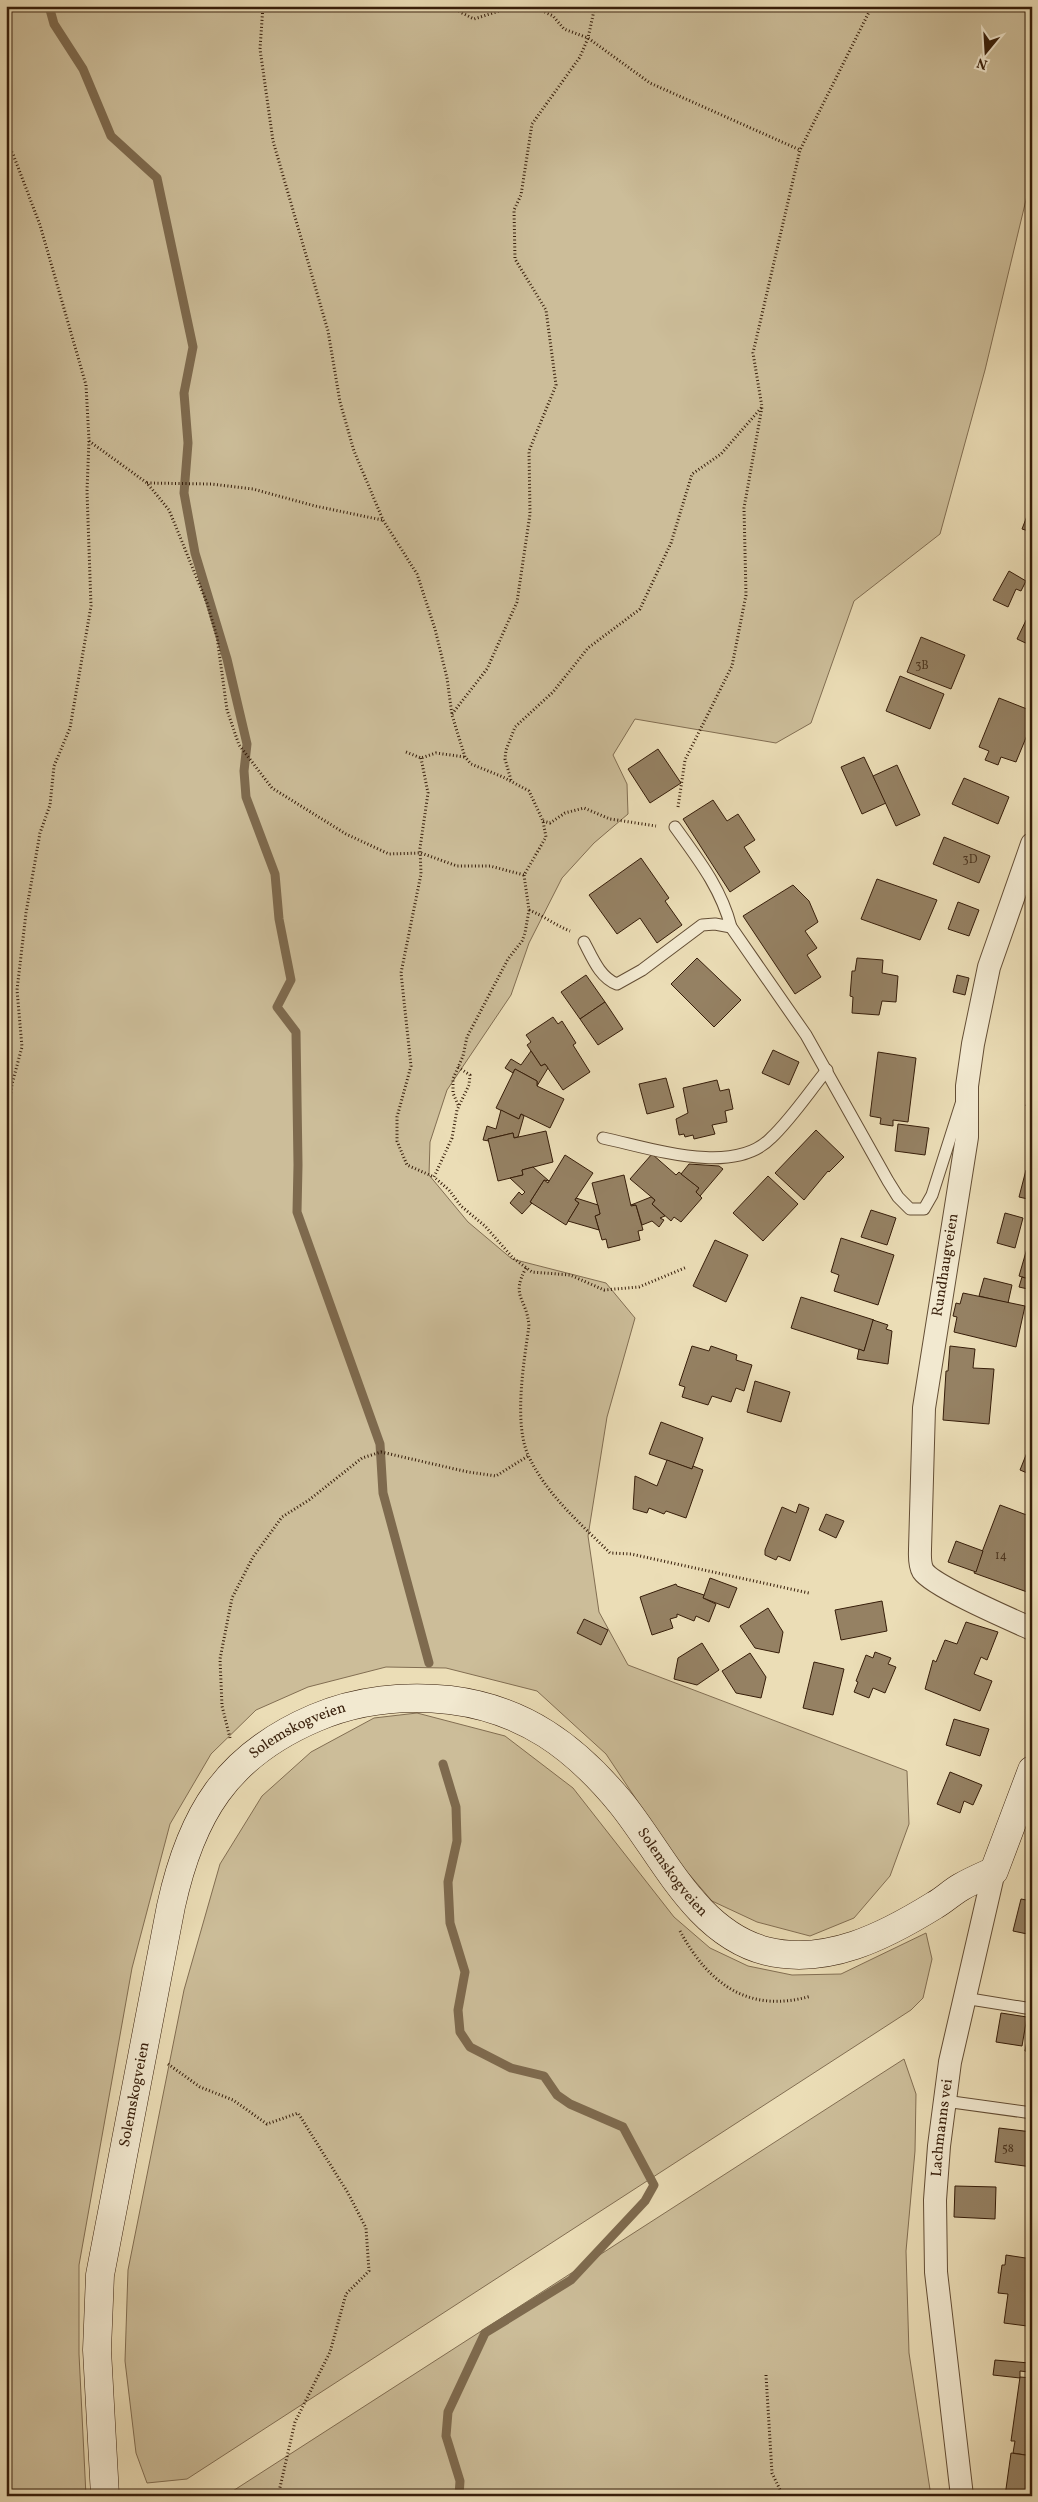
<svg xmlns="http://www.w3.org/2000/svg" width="1038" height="2502" font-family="Vollkorn,serif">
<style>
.green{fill:#ccbd99;stroke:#826e52}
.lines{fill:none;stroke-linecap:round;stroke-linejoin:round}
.stream{stroke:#7e6a4e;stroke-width:9}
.building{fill:#958163;stroke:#371e0a}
.lane-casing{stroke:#644e35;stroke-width:13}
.street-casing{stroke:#644e35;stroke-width:24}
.secondary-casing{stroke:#371e0a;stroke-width:29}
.path{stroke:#371e0a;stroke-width:3;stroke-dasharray:1 2.5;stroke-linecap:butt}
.lane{stroke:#f2e9d0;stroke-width:11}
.street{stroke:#f2e9d0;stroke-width:22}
.secondary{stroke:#f2e9d0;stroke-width:28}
.labels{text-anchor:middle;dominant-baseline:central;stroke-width:4;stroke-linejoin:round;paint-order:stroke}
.number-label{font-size:12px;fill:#4e3720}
.street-label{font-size:15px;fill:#371e0a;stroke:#f2e9d0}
</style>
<rect width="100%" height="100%" fill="#ebddb6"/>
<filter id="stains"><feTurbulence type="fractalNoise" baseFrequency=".004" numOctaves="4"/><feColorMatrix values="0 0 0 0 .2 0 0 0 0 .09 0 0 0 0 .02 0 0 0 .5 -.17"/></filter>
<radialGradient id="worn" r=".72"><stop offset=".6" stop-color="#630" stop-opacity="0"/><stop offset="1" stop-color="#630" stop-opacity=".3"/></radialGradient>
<g class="green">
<path d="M6,6H1032V175L985,370L940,534L854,601L811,723L776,743L635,719L613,755L627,784L628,814L594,843L562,878L529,943L511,995L447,1090L430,1142L429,1175L468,1222L512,1259L606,1283L635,1318L607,1417L588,1536L599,1612L628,1665L907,1771L909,1824L890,1876L854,1918L810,1936L757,1922L712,1901L676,1859L606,1754L537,1691L446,1668L386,1667L308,1687L256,1710L211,1754L170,1824L132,1968L79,2265V2354L86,2496H6Z"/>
<path d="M417,1713L505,1736L573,1788L674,1917L710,1948L748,1966L792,1975L841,1974L926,1933L932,1959L923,1998L911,2010L187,2479L147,2483L136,2453L125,2361L128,2270L184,1990L220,1864L262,1796L311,1752L374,1718Z"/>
<path d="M904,2059L916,2094L915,2151L906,2251L909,2353L931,2496H225Z"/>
</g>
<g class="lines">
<g class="stream">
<path d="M49,6L54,24L83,69L111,136L157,178L193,347L184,393L188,443L184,493L195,553L227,659L247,744L244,771L246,797L275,874L279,919L291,980L277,1007L296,1032L298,1165L297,1212L380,1444L383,1493L429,1663"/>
<path d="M443,1764L456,1807L457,1841L448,1882L450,1923L465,1972L458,2010L460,2032L470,2047L511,2068L544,2076L557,2095L570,2104L623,2127L654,2185L645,2201L571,2280L485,2333L448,2412L446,2436L460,2481L459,2496"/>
</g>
</g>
<g class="building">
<path d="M1032,503V532L1022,529Z"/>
<path d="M1009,571L1026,581L1021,591L1016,589L1008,607L993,600Z"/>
<path d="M1030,612H1032V646L1017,639Z"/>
<path d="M921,637L965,655L951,689L907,672Z"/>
<path d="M900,676L944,694L930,729L886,711Z"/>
<path d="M999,698L1032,711V723L1016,762L1001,757L998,765L985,760L989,751L979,747Z"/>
<path d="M658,749L681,783L650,803L628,769Z"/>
<path d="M864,757L886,803L862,814L841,767Z"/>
<path d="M897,765L920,815L896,826L873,776Z"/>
<path d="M964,778L1009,797L998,824L952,804Z"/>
<path d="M713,800L727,821L738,814L755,840L744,847L760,872L730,892L683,819Z"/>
<path d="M944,837L990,856L979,883L933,864Z"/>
<path d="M641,858L669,898L665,901L682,925L657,943L640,918L617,934L589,895Z"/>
<path d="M877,879L937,900L920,940L861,919Z"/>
<path d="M793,885L809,901L818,922L805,931L817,948L807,955L821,977L795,994L743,916Z"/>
<path d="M958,902L979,910L969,936L948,929Z"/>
<path d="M697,958L741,1000L714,1027L671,984Z"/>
<path d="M857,958L883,960L882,973L898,976L896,1002L882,1001L879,1015L852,1013L853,997L850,996L852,971H855Z"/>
<path d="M586,975L605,1002L580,1019L561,992Z"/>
<path d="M957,975L969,978L965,995L953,992Z"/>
<path d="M605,1002L623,1029L598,1045L580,1019Z"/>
<path d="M553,1017L558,1024L562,1021L576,1043L573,1045L590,1072L563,1090L545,1064L541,1066L527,1045L531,1042L526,1035Z"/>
<path d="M773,1050L799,1062L789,1085L762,1073Z"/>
<path d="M531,1051L541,1066L545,1064L548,1068L537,1086V1081L515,1069L513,1073L505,1068L511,1059L521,1065Z"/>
<path d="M878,1052L916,1058L908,1122L893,1120V1126L880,1124L881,1118L870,1116Z"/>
<path d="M515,1069L537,1081V1086L564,1099L550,1128L521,1114L519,1119L496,1108Z"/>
<path d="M666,1078L674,1107L647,1114L639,1084Z"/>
<path d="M717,1080L720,1091L729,1089L733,1109L725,1111L727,1122L712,1125L715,1134L694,1139L693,1135L685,1137L684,1134L679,1135L676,1119L688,1113L683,1088Z"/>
<path d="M1030,1090L1032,1091V1107L1026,1106Z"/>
<path d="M501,1110L519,1119L521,1114L524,1116L518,1137L514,1138L513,1133L488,1139L489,1141L483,1140L487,1126L496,1129Z"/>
<path d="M898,1124L929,1128L925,1155L895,1151Z"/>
<path d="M816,1130L844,1157L829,1172L828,1171L804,1200L775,1173Z"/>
<path d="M546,1131L553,1162L522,1170L523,1175L498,1181L488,1139L513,1133L514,1138Z"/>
<path d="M652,1154L676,1175L679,1172L699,1188L696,1192L702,1198L681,1222L674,1217L671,1221L652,1204L655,1200L630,1179Z"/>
<path d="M565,1155L593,1173L575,1200L579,1203L566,1225L530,1202L544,1180L548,1183Z"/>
<path d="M689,1164L719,1166L723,1169L700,1196L696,1192L699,1188L681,1174Z"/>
<path d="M533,1167L549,1181L544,1180L530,1202L532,1203L522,1214L510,1203L519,1192L522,1195L525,1192L510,1178L523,1175L522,1170Z"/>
<path d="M1026,1170L1032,1171V1200L1019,1197Z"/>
<path d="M624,1175L631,1206L636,1205L643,1230L638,1231L640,1240L608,1248L606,1239L602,1240L595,1216L600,1214L592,1183Z"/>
<path d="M768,1176L798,1204L763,1241L733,1213Z"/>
<path d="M651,1197L655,1200L652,1204L665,1216L660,1218L664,1220L659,1227L652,1221L642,1225L636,1205H631Z"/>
<path d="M576,1198L598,1205L600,1214L595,1216L599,1230L568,1221L579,1203L575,1200Z"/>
<path d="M871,1210L896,1218L887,1245L861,1237Z"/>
<path d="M1005,1213L1023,1218L1015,1248L997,1243Z"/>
<path d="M841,1238L894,1255L878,1305L834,1291L839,1275L831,1272Z"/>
<path d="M715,1240L748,1255L726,1302L693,1286Z"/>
<path d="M1028,1245L1032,1246V1280L1019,1276Z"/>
<path d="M1022,1277L1032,1280V1290L1019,1287Z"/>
<path d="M984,1278L1012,1285L1008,1303L979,1296Z"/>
<path d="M963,1293L1025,1306L1016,1347L954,1332L957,1317L953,1316L956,1303L960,1304Z"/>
<path d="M801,1297L874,1320L864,1351L791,1328Z"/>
<path d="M873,1320L888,1325L886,1329L892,1331L888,1364L857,1359L859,1349L864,1351Z"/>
<path d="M692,1346L709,1351L711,1346L737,1355L736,1360L752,1365L744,1391L736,1388L731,1402L712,1396L708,1405L682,1397L685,1387L679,1385Z"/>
<path d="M950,1346L975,1349L973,1368L994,1369L989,1424L943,1420L946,1371H948Z"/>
<path d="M755,1381L790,1392L781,1422L747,1412Z"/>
<path d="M661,1422L703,1438L692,1469L649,1454Z"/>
<path d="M1032,1440V1475L1020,1470Z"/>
<path d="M667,1460L692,1469L693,1466L703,1470L686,1518L666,1511L664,1514L649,1508L647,1513L633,1509L635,1476L657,1486Z"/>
<path d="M799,1504L809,1508L790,1561L778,1556L776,1560L765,1555V1550L782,1507L796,1513Z"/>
<path d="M1000,1505L1032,1517L1030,1593L974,1573Z"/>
<path d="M826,1514L844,1521L836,1538L819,1530Z"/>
<path d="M956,1541L983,1551L976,1572L948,1562Z"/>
<path d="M710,1578L737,1588L729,1608L703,1598Z"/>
<path d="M676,1584L677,1586L704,1595L703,1598L716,1604L709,1622L696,1616L694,1621L677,1614V1617L670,1619L673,1628L652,1635L640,1597Z"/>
<path d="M882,1601L887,1631L841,1640L835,1610Z"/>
<path d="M768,1608L783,1632L779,1653L755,1648L740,1626Z"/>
<path d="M584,1619L608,1630L601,1645L577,1633Z"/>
<path d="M966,1622L998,1632L987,1660L981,1657L974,1674L992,1681L980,1711L925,1689L933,1660L936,1662L945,1640L957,1644Z"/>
<path d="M702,1643L719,1670L697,1685L674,1679L678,1658Z"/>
<path d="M875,1652L891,1658L888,1664L896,1667L885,1693L873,1688L869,1698L854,1692L858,1682L856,1681L866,1655L873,1658Z"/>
<path d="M750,1653L766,1677L761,1698L736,1693L722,1671Z"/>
<path d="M814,1662L844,1669L833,1715L803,1708Z"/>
<path d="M954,1719L989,1729L980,1756L946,1745Z"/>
<path d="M950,1772L982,1785L973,1805L964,1801L960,1813L937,1804Z"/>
<path d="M1021,1899L1032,1901V1935L1013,1931Z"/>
<path d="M1001,2013L1027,2017L1022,2046L996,2042Z"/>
<path d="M1031,2019H1032V2052L1025,2051Z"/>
<path d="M999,2128L1032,2132V2167L995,2162Z"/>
<path d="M955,2186L996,2187L995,2219L954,2217Z"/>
<path d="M1006,2255L1032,2259V2334L1027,2333V2326L1004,2323L1008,2294L998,2293L1002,2265H1005Z"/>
<path d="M995,2360L1029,2363V2372L1020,2371V2378L993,2375Z"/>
<path d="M1020,2377L1032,2378V2456L1013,2453L1015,2441H1011Z"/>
<path d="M1011,2453L1032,2456V2496H1005Z"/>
</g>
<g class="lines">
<g class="lane-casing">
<g id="lane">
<path d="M675,827C698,859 721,888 731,927L806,1035L888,1181L898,1197L910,1209H924L932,1195L961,1104"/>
<path d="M584,942C592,957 600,978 617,984L642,970L702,925L715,924L731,927"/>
<path d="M603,1138C651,1148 733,1177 771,1138C792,1118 809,1092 827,1070"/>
<path d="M964,1998L1032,2009"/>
<path d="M945,2101L1032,2113"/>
</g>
</g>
<g class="street-casing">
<g id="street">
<path d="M1032,844L989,967L973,1044L967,1086V1137L924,1408L920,1549C920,1556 919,1564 923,1571C933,1586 1012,1620 1032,1629"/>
<path id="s1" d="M962,2496L936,2272L935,2200L939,2146L950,2062L994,1871"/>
</g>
</g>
<g class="secondary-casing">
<g id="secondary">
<path id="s2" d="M105,2496L97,2350L100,2275L171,1906C191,1815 226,1756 315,1718C357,1700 405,1695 450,1700C524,1709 575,1747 621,1803C663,1855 696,1933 766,1951C827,1966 885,1936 935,1905C944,1900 952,1892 961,1887C971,1881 983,1876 994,1871L1032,1770"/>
</g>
</g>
<g class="path">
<path d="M263,6L260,49L273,141L328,331L340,402L354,451L383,520L417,574L435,629L447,678L452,715L465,757L471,764L503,777L529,791L543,821L546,837L524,875"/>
<path d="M454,6L460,12L474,19L512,7L533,6L553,16L564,29L588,38L650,83L800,150"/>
<path d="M6,143L13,154L40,225L86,385L89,440L87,491L91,606L70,728L54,766L50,805L40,833L26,913L17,990L22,1047L12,1084L6,1127"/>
<path d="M89,441L147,483L169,510L207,603L217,637L227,710L239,745L272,788L346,834L389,854L421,853L457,866H490L524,875"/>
<path d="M147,483L211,484L253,489L315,506L382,520"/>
<path d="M452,714L487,669L517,602L530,514L529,451L556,385L546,310L515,259L514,210L521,195L532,124L580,57L588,38L595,6"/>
<path d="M406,752L421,758L436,753L465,757"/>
<path d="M421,758L428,793L420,848L421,874L401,973L411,1066L397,1117V1141L407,1165L434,1177"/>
<path d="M511,780L505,759L506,750L515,727L553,692L588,648L640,609L671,543L692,474L721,454L762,407"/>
<path d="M678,807L685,760L732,666L746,595L744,508L762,407L753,353L800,150L872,6"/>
<path d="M543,821L550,823L565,813L584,808L610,819L656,826"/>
<path d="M529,910C544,916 555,925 570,931"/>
<path d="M458,1067L470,1075L469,1085L457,1110L452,1138L434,1177L449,1190L461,1206L485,1226L513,1258L532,1272L570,1275L604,1290L639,1287L687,1267"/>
<path d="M458,1105L453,1093V1079L463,1056L467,1037L508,959L522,941L525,933L529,910L524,875"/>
<path d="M526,1268C510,1297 527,1298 529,1326C524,1361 513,1425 529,1457C547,1495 581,1524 610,1553L631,1554L809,1593"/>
<path d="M230,1738L222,1706L220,1659L232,1598L253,1557L282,1517L309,1500L362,1458L381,1452L468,1472L496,1476L528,1456"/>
<path d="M680,1931C709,1985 750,2014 811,1996"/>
<path d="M168,2064L200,2087L233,2100L267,2124L298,2113L348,2193L366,2228L369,2271L346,2294L330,2352L295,2422L278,2496"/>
<path d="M766,2375L772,2473L783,2496"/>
</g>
<use href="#lane" class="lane"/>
<use href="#street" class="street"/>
<use href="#secondary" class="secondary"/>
</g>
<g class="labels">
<g class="number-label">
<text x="922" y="666">3B</text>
<text x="970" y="860">3D</text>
<text x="1001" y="1556">14</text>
<text x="1008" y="2149">58</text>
</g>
<g class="street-label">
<text transform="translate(946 1265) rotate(-81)">Rundhaugveien</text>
<text stroke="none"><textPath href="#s2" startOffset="824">Solemskogveien</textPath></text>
<text stroke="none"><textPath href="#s2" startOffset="1274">Solemskogveien</textPath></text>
<text stroke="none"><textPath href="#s2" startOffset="405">Solemskogveien</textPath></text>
<text stroke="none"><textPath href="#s1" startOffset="370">Lachmanns vei</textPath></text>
</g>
</g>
<rect width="1038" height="2502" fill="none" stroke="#ebddb6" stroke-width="25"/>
<rect x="8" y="8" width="1023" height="2487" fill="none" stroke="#371e0a" stroke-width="2.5"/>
<rect x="12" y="12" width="1013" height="2477" fill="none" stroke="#371e0a"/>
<g transform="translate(986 52) rotate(198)" stroke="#f2e9d0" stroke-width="4" paint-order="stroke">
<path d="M0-4L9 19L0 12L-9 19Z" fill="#371e0a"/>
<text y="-8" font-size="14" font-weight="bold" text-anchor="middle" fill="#371e0a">N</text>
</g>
<rect width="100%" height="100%" filter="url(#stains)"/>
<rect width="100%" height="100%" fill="url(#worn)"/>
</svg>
